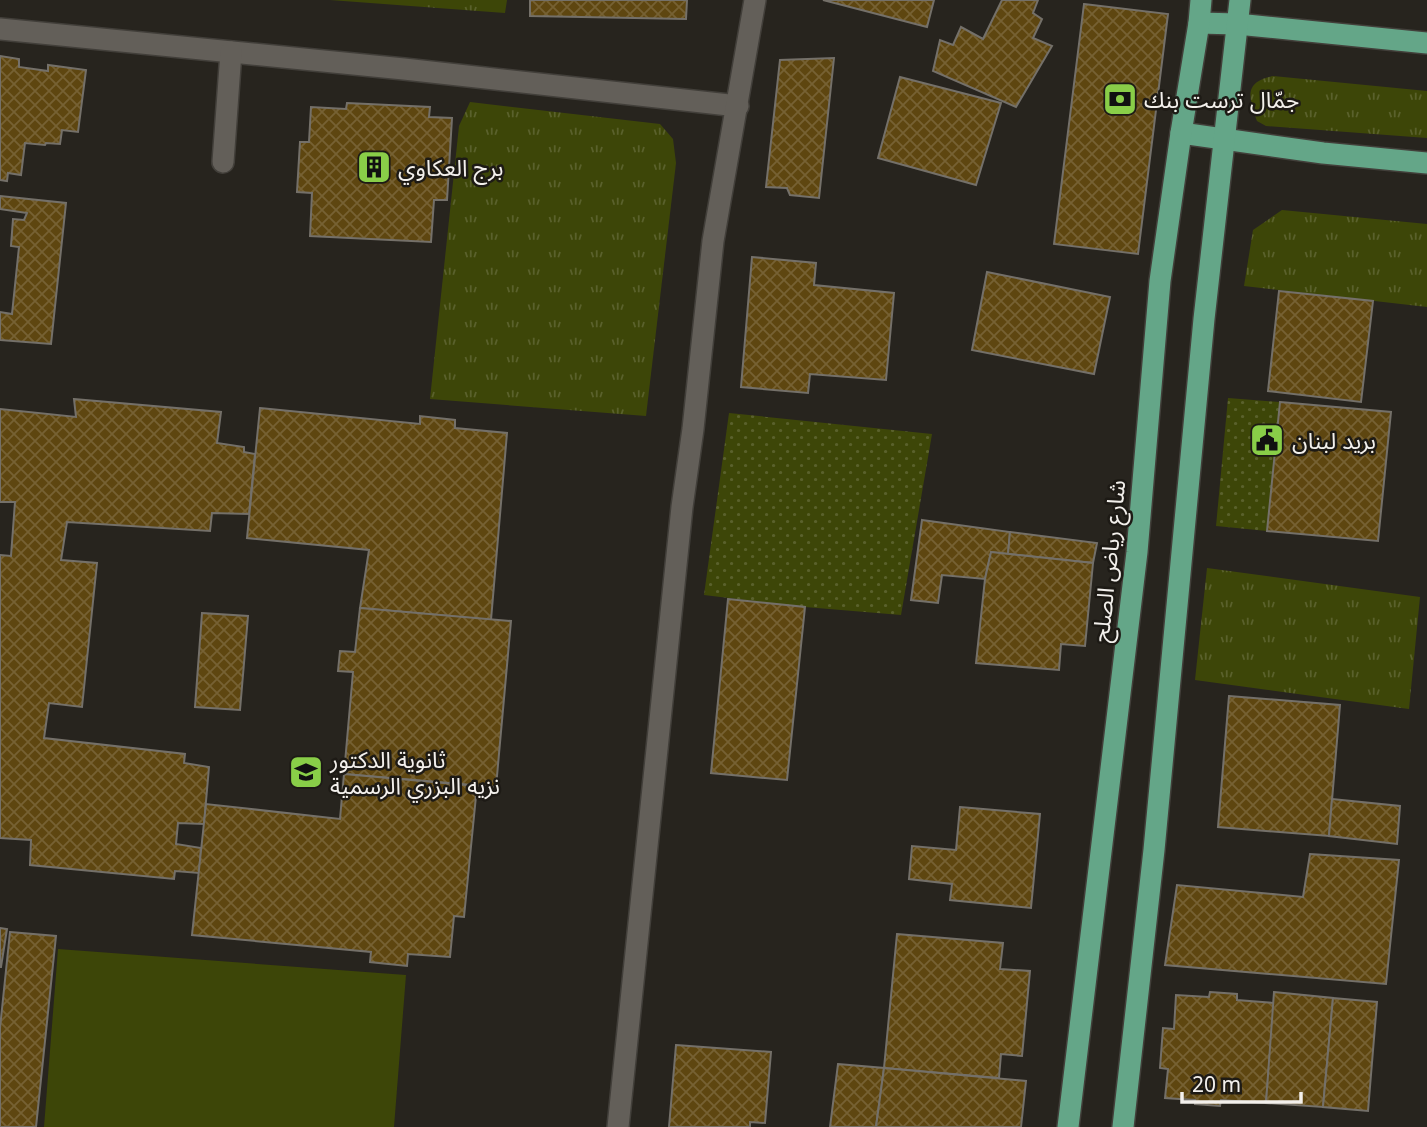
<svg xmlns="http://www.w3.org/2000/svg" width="1427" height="1127" font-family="'Noto Sans','Noto Sans Arabic',sans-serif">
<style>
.grass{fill:url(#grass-tufts)}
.park{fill:#3d4608}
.garden{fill:url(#garden-dots)}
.building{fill:url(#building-cross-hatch);stroke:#747069;stroke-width:2}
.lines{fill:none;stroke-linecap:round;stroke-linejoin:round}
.minor-casing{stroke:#423f3a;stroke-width:24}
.major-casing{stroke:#423f3a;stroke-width:24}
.minor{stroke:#635f59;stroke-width:21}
.major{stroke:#64a688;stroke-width:21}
.labels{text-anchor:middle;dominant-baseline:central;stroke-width:5;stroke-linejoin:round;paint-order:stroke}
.poi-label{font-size:23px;fill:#f3f0ec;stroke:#1d1a15;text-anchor:start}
.street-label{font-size:23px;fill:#f3f0ec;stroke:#1d1a15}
</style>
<defs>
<pattern id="grass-tufts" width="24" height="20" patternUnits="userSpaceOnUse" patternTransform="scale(1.75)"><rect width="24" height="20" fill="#3d4608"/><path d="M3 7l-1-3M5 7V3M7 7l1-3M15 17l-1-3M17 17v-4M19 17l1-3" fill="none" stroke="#5a612c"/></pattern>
<pattern id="garden-dots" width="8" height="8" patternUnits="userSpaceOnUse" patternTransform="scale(1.75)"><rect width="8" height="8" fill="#3d4608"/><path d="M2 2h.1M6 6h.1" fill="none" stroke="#5a612c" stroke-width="1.8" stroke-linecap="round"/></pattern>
<pattern id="building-cross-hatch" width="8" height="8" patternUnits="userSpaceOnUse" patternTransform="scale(1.75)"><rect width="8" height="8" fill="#5e4610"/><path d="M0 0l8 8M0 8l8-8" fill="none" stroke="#766133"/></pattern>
</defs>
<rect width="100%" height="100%" fill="#27241e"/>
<g class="grass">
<path d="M330,0H507L505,13Z"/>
<path d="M1273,76L1427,91V138L1266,126L1257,121C1249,98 1243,82 1273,76Z"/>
<path d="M470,102L660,124L673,139L676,163L646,416L430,399L459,126Z"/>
<path d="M1282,210L1427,224V307L1244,286L1253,230Z"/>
<path d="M1207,568L1420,597L1409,709L1195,680Z"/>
</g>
<path class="park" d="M58,949L406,975L394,1127H44Z"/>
<g class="garden">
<path d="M1228,398L1280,402L1267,531L1216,526Z"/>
<path d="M729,413L932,434L901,615L805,607L704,595Z"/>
</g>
<g class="building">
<path d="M530,0H687L686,19L530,16Z"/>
<path d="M823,0H934L927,27Z"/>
<path d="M1002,0H1038L1033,13L1042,19L1033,38L1052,46L1016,107L933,71L940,40L953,45L961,27L983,39Z"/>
<path d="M1084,4L1168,14L1138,254L1054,244Z"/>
<path d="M0,56L19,59V67L48,71V65L86,70L78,132L62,130L60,144L46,143L45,145L25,143L21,175L8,173L7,181L0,180Z"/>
<path d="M834,58L819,198L790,195L787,188L766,187L780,60Z"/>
<path d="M900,77L1001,103L976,185L878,158Z"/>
<path d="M347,103L430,107L429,117L452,118L447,200H434L431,242L310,236L312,193L297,192L300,142H309L311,107L346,109Z"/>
<path d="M0,196L66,203L51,344L0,340V312L12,314L19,247L11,246L13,219L24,220L27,213L0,209Z"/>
<path d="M752,257L816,263L814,285L894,293L886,380L810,374L808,393L741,387Z"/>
<path d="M987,272L1110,297L1094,374L972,350Z"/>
<path d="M1279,291L1373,301L1361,402L1268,391Z"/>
<path d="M74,399L221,412L217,443L244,447V452L255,454L249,514L212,513L210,531L67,522L61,560L97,563L82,707L49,703L44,738L185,754L184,763L209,767L204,824L178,823L176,844L201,848L199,873L175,871L174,879L30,865L31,840L0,838V555L11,556L15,502H0V409L76,417Z"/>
<path d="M1280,402L1391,412L1378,541L1267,531Z"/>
<path d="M260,408L420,424V416L455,420V428L507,433L491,620L360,608L369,550L247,538Z"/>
<path d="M922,520L1010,532L1008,554L991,552L985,579L942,575L938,603L911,600Z"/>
<path d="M1010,532L1097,543L1093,563L1008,554Z"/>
<path d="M991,552L1093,563L1085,646L1061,644L1059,670L976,663L985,579Z"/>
<path d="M728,599L805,607L787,780L711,773Z"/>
<path d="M360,608L511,621L496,787L344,774L353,672L338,671L340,651L355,652Z"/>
<path d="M202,613L248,616L240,710L195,707Z"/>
<path d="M1229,696L1340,705L1329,836L1218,827Z"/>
<path d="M344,774L477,786L464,917L454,916L450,957L408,954L407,966L370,962L371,952L192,935L206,804L340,819Z"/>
<path d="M1332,799L1400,806L1397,844L1329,836Z"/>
<path d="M960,807L1040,814L1031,908L950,900L952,884L909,879L912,846L956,850Z"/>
<path d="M1310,854L1399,860L1386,984L1165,965L1177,885L1303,897Z"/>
<path d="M0,928L7,929L1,967H0Z"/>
<path d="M10,932L56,936L36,1127H0V1028Z"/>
<path d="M897,934L1003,943L1000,969L1030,971L1022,1056L1001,1054L999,1078L884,1068Z"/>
<path d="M1210,992L1237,994V1000L1274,1003L1266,1103L1221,1100L1220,1106L1195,1104V1100L1165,1098L1168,1069L1160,1068L1163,1028L1174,1029L1176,995L1209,997Z"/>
<path d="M1274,992L1333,998L1323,1107L1266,1103Z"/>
<path d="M1333,998L1377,1002L1368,1111L1323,1107Z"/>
<path d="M676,1045L771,1052L765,1123L750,1122V1127H669Z"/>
<path d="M838,1064L884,1068L876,1127H830Z"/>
<path d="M884,1068L1026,1081L1021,1127H876Z"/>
</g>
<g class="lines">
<g class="minor-casing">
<g id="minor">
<path d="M0,29L404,69L738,106"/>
<path d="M223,162L231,52"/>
<path d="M618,1127L682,507L693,429L713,241L755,0"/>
</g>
</g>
<g class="major-casing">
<g id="major">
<path d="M1199,23L1237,24L1427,43"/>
<path d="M1181,133L1323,153L1427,163"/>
<path d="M1068,1127L1137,552L1160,281L1181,133L1199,23L1201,0"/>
<path d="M1123,1127L1154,850L1204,319L1240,0"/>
</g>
</g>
<use href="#minor" class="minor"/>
<use href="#major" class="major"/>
</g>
<defs>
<g id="bank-square" transform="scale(1.75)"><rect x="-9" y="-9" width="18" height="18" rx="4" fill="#89ce48" stroke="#1d1a15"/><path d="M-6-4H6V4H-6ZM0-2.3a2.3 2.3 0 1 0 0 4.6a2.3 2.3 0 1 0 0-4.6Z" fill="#111"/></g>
<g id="building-square" transform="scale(1.75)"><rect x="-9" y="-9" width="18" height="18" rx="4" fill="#89ce48" stroke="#1d1a15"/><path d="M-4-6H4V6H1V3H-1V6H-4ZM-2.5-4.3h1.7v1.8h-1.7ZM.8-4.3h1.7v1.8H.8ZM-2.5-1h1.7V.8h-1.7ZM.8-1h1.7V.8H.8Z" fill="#111"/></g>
<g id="civic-square" transform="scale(1.75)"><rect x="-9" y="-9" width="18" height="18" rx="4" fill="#89ce48" stroke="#1d1a15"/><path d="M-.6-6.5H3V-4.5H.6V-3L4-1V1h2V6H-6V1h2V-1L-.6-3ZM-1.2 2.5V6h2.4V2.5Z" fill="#111"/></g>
<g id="school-square" transform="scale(1.75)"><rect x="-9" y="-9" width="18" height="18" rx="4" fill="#89ce48" stroke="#1d1a15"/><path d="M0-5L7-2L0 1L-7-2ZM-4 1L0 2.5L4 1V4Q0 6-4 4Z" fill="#111"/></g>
</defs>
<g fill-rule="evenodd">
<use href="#bank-square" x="1120" y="99"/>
<use href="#building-square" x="374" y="167"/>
<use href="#civic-square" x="1267" y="440"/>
<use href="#school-square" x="306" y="772"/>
</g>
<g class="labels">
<g class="poi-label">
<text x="1144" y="99">جمّال ترست بنك</text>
<text x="398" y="167">برج العكاوي</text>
<text x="1292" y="440">بريد لبنان</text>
<text x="330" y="759">ثانوية الدكتور<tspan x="330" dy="26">نزيه البزري الرسمية</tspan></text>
</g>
<g class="street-label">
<text transform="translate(1108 561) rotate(-84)">شارع رياض الصلح</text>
</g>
</g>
<path d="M1182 1092v10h119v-10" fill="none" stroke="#f3f0ec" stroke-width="3.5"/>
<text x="1192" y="1092" font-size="21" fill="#f3f0ec" stroke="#1d1a15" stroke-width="5" paint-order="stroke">20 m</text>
</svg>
